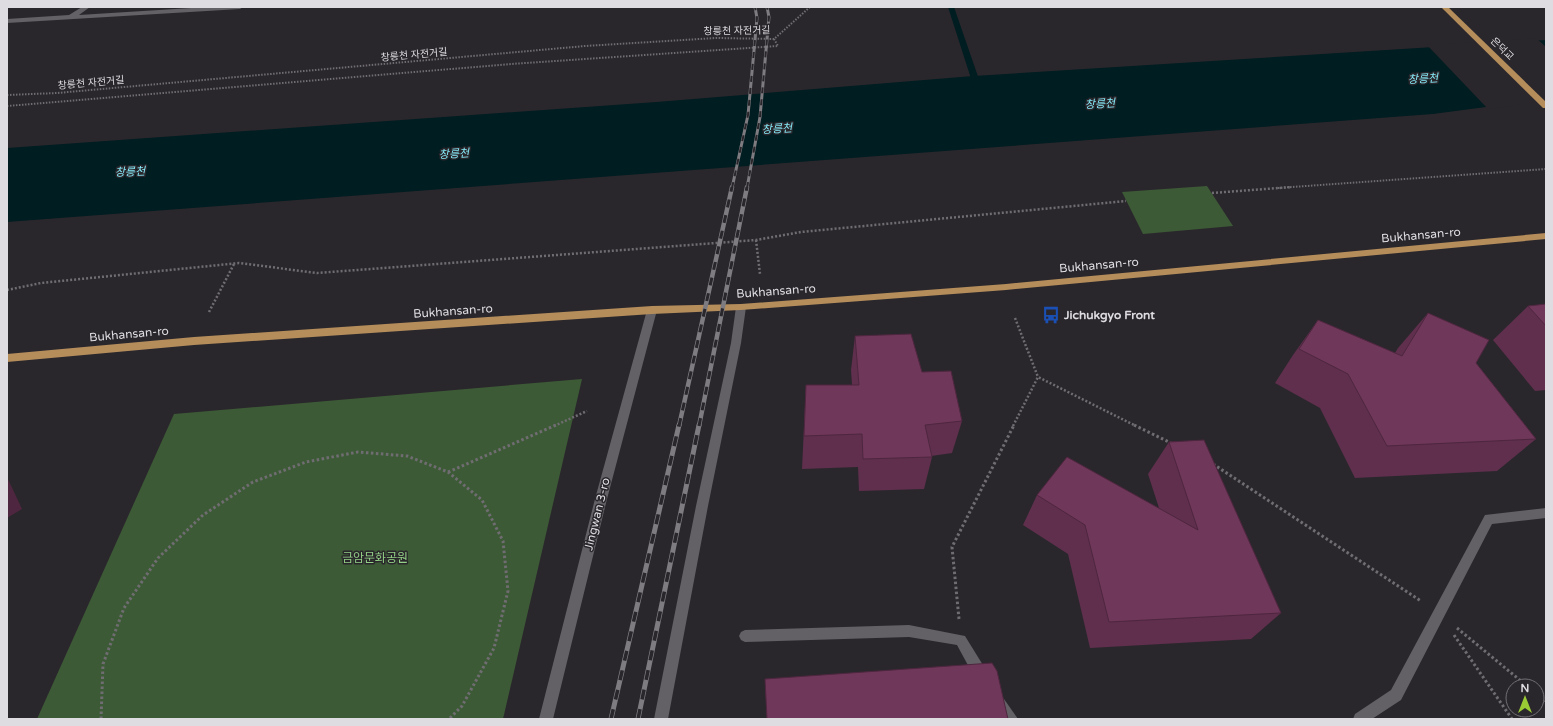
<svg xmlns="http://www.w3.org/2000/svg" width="1553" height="726" font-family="'Varela Round','Noto Sans KR',sans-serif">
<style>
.green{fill:#3d5a36}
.water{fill:#001d21}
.pier{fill:#2a272c}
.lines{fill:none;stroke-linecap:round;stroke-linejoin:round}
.stream{fill:#001d21;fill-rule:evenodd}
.path-far2{stroke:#706d72;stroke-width:2;stroke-dasharray:1.5 1.5;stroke-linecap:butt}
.path-far1{stroke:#706d72;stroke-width:2.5;stroke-dasharray:2 2;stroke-linecap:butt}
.path{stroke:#706d72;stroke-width:3;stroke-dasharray:2.5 2.5;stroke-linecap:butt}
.minor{fill:#636066;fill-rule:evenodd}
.major{fill:#b48d5b;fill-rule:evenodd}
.rail-far2-casing{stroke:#7f7c81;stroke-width:3}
.rail-far1-casing{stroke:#7f7c81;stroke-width:4.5}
.rail-casing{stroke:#7f7c81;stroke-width:5}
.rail-far2{stroke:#2a272c;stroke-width:2;stroke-dasharray:6;stroke-linecap:butt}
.rail-far1{stroke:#2a272c;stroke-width:3;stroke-dasharray:8;stroke-linecap:butt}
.rail{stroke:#2a272c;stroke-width:3.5;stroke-dasharray:10;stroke-linecap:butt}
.wall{fill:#5f2f4d}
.shaded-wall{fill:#4e263f}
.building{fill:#6f375a;stroke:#4e263f}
.labels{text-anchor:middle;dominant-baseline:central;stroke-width:3;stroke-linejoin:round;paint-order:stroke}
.far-street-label{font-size:10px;fill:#dedce0;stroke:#2a272c}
.far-water-label{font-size:11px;font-style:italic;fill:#85ebf9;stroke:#2a272c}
.street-label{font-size:12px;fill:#dedce0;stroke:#2a272c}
.poi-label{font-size:12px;font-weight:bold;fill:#dedce0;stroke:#2a272c;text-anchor:start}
.park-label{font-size:12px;fill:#93d186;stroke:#2a272c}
</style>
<rect width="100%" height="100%" fill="#2a272c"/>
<g class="green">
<path d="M1207,186L1233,226L1143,234L1122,192Z"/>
<path d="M582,379L503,719H37L174,414Z"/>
</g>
<path class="water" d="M1546,40V99L1433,114L7,222V148L656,102L973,76Z"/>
<path class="pier" d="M1536,38L1546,47V101L1488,109L1427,45Z"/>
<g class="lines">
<path class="stream" d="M948,7H954L982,88L981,90H975L974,88Z"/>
<g class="path-far2">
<path d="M7,95L57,93L585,46L716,38L774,39L810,7"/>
<path d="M7,106L511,64L778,46L774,39"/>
<path d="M1278,188L1546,169"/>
</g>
<g class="path-far1">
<path d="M1212,193L1292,187"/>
<path d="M756,240L760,274"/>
<path d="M7,290L41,283L239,263L317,273L756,240L801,232L1126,201"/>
<path d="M209,312L234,264"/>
<path d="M1015,318L1038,377"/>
<path d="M554,426L587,411"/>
<path d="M1013,426L1038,377L1136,426"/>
</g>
<g class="path">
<path d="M1134,425L1171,443"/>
<path d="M1213,464L1421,601"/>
<path d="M448,472L556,425"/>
<path d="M959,619L952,547L1014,425"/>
<path d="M1457,628L1527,686"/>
<path d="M1454,635L1512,719"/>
<path d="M1537,694L1546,701"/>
<path d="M101,719L103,664L124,608L158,558L203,515L253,482L306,462L358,452L407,456L448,472L482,500L503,541L508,591L494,648L462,706L449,719"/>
</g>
<g class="minor">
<path d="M82,7H90L79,15L207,7H243L240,9L7,23V19L69,15Z"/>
<path d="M741,304L746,307L741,343L708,506L668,719H654L696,506L731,343L736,307Z"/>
<path d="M652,306L657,310L607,499L553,719H539L595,499L647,310Z"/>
<path d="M1546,508V518L1492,524L1401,700L1372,719H1353L1355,714L1391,690L1485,515Z"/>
<path d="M909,625L965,636L986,670L987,675L986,680L981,681L976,680L957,645L909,637L745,642L741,640L739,636L741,632L745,630Z"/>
<path d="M999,697L1004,699L1018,719H1003L992,704L994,699Z"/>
</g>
<g class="major">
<path d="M1441,7H1448L1546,102V108H1543Z"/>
<path d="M1546,233V239L1006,290L741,310L652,314L194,345L7,362V354L194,337L652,306L741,304L1006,284Z"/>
</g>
<g class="rail-far2-casing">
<g id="rail-far2">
<path d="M732,188L748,115L757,18L755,7"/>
<path d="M747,188L760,117L769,17L767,7"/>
</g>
</g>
<g class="rail-far1-casing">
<g id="rail-far1">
<path d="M679,426L732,187"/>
<path d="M699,426L747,187"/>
</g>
</g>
<g class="rail-casing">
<g id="rail">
<path d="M611,719L679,425"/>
<path d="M638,719L699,425"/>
</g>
</g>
<use href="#rail-far2" class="rail-far2"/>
<use href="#rail-far1" class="rail-far1"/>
<use href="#rail" class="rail"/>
</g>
<g class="wall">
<path d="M1546,304V390L1535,391L1493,340L1528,306Z"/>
<path d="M1428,313L1476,363L1536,439L1497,471L1355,478L1320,408L1275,383L1293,355L1318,320L1395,353L1398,348Z"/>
<path d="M855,336L922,372L962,421L952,453L931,456L932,457L924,489L859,491L858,467L802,469L806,385H852L851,370Z"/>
<path d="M1169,442L1281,613L1251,639L1090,648L1068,554L1023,525L1037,495L1159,508L1148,474Z"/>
<path d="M765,679L1008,719H767Z"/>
</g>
<path class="shaded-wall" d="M7,477L22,509L7,518Z"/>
<g class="building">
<path d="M1546,304V326L1528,306Z"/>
<path d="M1428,313L1489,340L1476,363L1536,439L1387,446L1348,374L1299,349L1318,320L1402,356Z"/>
<path d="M911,334L922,372L951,371L962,421L925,425L932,457L863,459L862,434L804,436L806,385H859L855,336Z"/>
<path d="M1204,440L1281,613L1109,622L1085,525L1037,495L1067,457L1198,530L1169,442Z"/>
<path d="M992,663L997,671L1008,719H767L765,679Z"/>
</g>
<defs>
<g id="bus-bare" transform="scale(1.38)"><path d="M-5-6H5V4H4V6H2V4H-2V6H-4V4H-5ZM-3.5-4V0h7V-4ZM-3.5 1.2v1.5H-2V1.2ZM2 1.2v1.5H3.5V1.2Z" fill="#1a4fb4" stroke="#2a272c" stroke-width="2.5" paint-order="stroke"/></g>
</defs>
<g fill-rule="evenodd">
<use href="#bus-bare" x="1051" y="315"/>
</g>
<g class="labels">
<g class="far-street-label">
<text transform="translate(737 31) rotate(-1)">창릉천 자전거길</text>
<text transform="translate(1502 49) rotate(44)">은덕교</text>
<text transform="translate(414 55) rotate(-5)">창릉천 자전거길</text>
<text transform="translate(91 83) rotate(-5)">창릉천 자전거길</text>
</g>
<g class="far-water-label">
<text transform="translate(1423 79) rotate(-4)">창릉천</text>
<text transform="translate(1100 104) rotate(-4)">창릉천</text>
<text transform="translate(777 129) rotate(-4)">창릉천</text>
<text transform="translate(454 154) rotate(-4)">창릉천</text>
<text transform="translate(130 172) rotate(-2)">창릉천</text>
</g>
<g class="street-label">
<text transform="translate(1421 235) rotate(-5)">Bukhansan-ro</text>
<text transform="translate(1099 265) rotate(-5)">Bukhansan-ro</text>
<text transform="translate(776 291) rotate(-4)">Bukhansan-ro</text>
<text transform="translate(453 311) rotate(-4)">Bukhansan-ro</text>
<text transform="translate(129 334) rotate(-5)">Bukhansan-ro</text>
<text transform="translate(597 514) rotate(-76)">Jingwan 3-ro</text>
</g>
<g class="poi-label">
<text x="1064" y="315">Jichukgyo Front</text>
</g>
<g class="park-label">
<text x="375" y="558">금암문화공원</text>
</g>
</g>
<rect width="1553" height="726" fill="none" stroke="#dedce0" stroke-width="16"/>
<g transform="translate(1525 698)"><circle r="19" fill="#2a272c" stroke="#726f74"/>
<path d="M0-3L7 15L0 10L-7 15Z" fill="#9acb34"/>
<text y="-6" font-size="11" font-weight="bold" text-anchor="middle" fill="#dedce0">N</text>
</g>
</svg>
